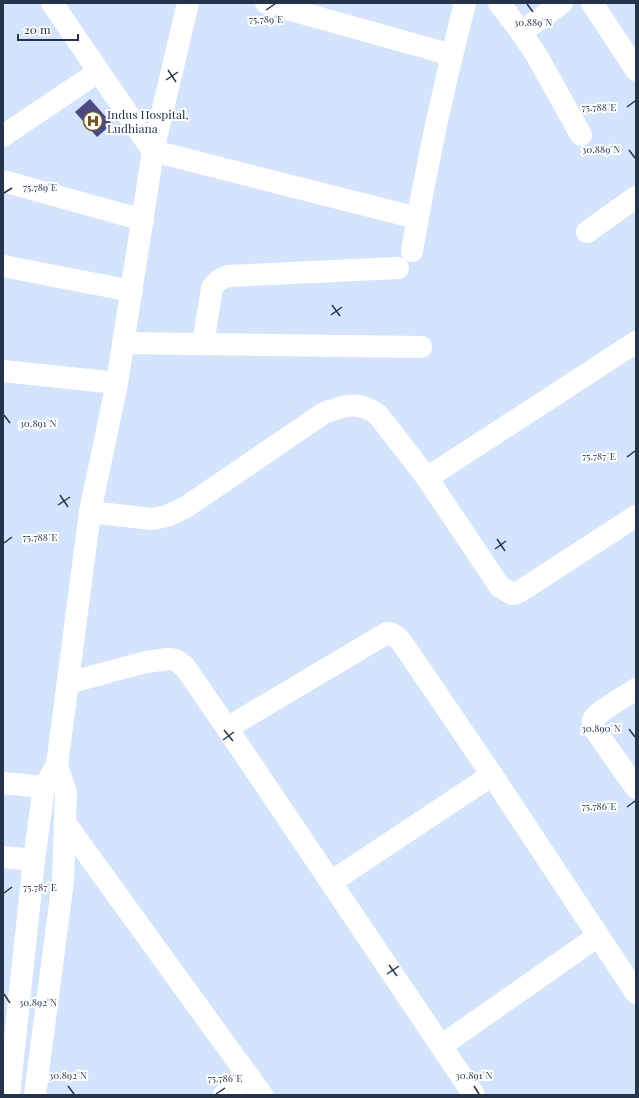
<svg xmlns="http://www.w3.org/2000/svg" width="639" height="1098" font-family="'Playfair Display',serif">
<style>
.building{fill:#494a83}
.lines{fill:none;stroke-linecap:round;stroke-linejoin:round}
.street{stroke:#fff;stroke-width:22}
.secondary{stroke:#fff;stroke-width:22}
.ticks{fill:none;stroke:#26344b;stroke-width:1.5}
.labels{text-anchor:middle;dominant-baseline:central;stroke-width:4;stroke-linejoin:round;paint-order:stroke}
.poi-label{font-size:12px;fill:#26344b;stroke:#fff;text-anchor:start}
.ticks-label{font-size:10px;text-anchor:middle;fill:#26344b;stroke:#fff;stroke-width:4;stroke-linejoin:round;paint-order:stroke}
</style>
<rect width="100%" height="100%" fill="#d5e4fd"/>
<path class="building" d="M90,99L112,124L97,137L75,112Z"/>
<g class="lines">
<g class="street">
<path d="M52,3L153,151L417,218"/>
<path d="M266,3L452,55"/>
<path d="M499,3L521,32L537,56L581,135"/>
<path d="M592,3L636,70"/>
<path d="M521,32L562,3"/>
<path d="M3,136L98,72"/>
<path d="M3,181L143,220"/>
<path d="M587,232L636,197"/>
<path d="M412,251C426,167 444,84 465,3"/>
<path d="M3,266L132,291"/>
<path d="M123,343L421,347"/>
<path d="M203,344L212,288C216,281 221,278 228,276L398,268"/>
<path d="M3,371L117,383"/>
<path d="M427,478L636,342"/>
<path d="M90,512L152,519L167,516L186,507L324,413C345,405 360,400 379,416L427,478L500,587L513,594L519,592L636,516"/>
<path d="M68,683L146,662L168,659L176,660L185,667L227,728L474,1095"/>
<path d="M636,689C626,696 600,710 594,718C592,722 593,726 595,730L636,788"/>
<path d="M227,728L387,633C395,633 398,638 403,644L492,775L636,993"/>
<path d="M3,783L44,787"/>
<path d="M65,823L262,1095"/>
<path d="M3,857L34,860"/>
<path d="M331,882L492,775"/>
<path d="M441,1046L598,936"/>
<path d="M224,1095L250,1077"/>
</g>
<g class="secondary">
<path d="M9,1095L34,860L44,787L57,765L90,512L117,383L153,151L188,3"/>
<path d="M35,1095L63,881L66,793L57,765"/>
</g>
</g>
<path class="ticks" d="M527,4L533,12M266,10L275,4M168,70L176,82M166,80L178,72M627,107L635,101M629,150L635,158M4,193L12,188M332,305L340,316M331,315L342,307M4,415L10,423M627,457L635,451M60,495L68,507M58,505L70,497M497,539L505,551M4,543L12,537M495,549L506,541M629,729L635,737M224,730L233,741M223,740L234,732M627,807L635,801M4,893L12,887M389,965L397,976M387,974L399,966M4,994L10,1003M68,1086L74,1094M474,1086L479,1094M216,1094L225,1088"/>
<defs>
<g id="hospital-ring" transform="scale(1)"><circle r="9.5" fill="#fff" stroke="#715829" stroke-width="1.5"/><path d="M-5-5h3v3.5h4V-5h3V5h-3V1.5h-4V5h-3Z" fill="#715829"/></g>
</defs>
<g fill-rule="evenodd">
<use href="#hospital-ring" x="93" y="121"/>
</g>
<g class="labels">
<g class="poi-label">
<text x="107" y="114">Indus Hospital,<tspan x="107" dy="14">Ludhiana</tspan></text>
</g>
</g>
<g class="ticks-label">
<text x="266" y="23">75.789°E</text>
<text x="533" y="26">30.889°N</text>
<text x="599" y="111">75.788°E</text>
<text x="601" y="153">30.889°N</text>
<text x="40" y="191">75.789°E</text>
<text x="38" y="427">30.891°N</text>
<text x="599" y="460">75.787°E</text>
<text x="40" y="541">75.788°E</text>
<text x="601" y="732">30.890°N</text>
<text x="599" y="810">75.786°E</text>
<text x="40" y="891">75.787°E</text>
<text x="38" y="1006">30.892°N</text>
<text x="68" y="1079">30.892°N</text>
<text x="474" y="1079">30.891°N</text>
<text x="225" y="1082">75.786°E</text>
</g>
<rect width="639" height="1098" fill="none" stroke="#26344b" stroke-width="8"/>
<path d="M18 34v6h60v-6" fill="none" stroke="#26344b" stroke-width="2"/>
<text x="24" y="34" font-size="12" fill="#26344b" stroke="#ffffff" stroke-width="3" paint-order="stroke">20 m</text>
</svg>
